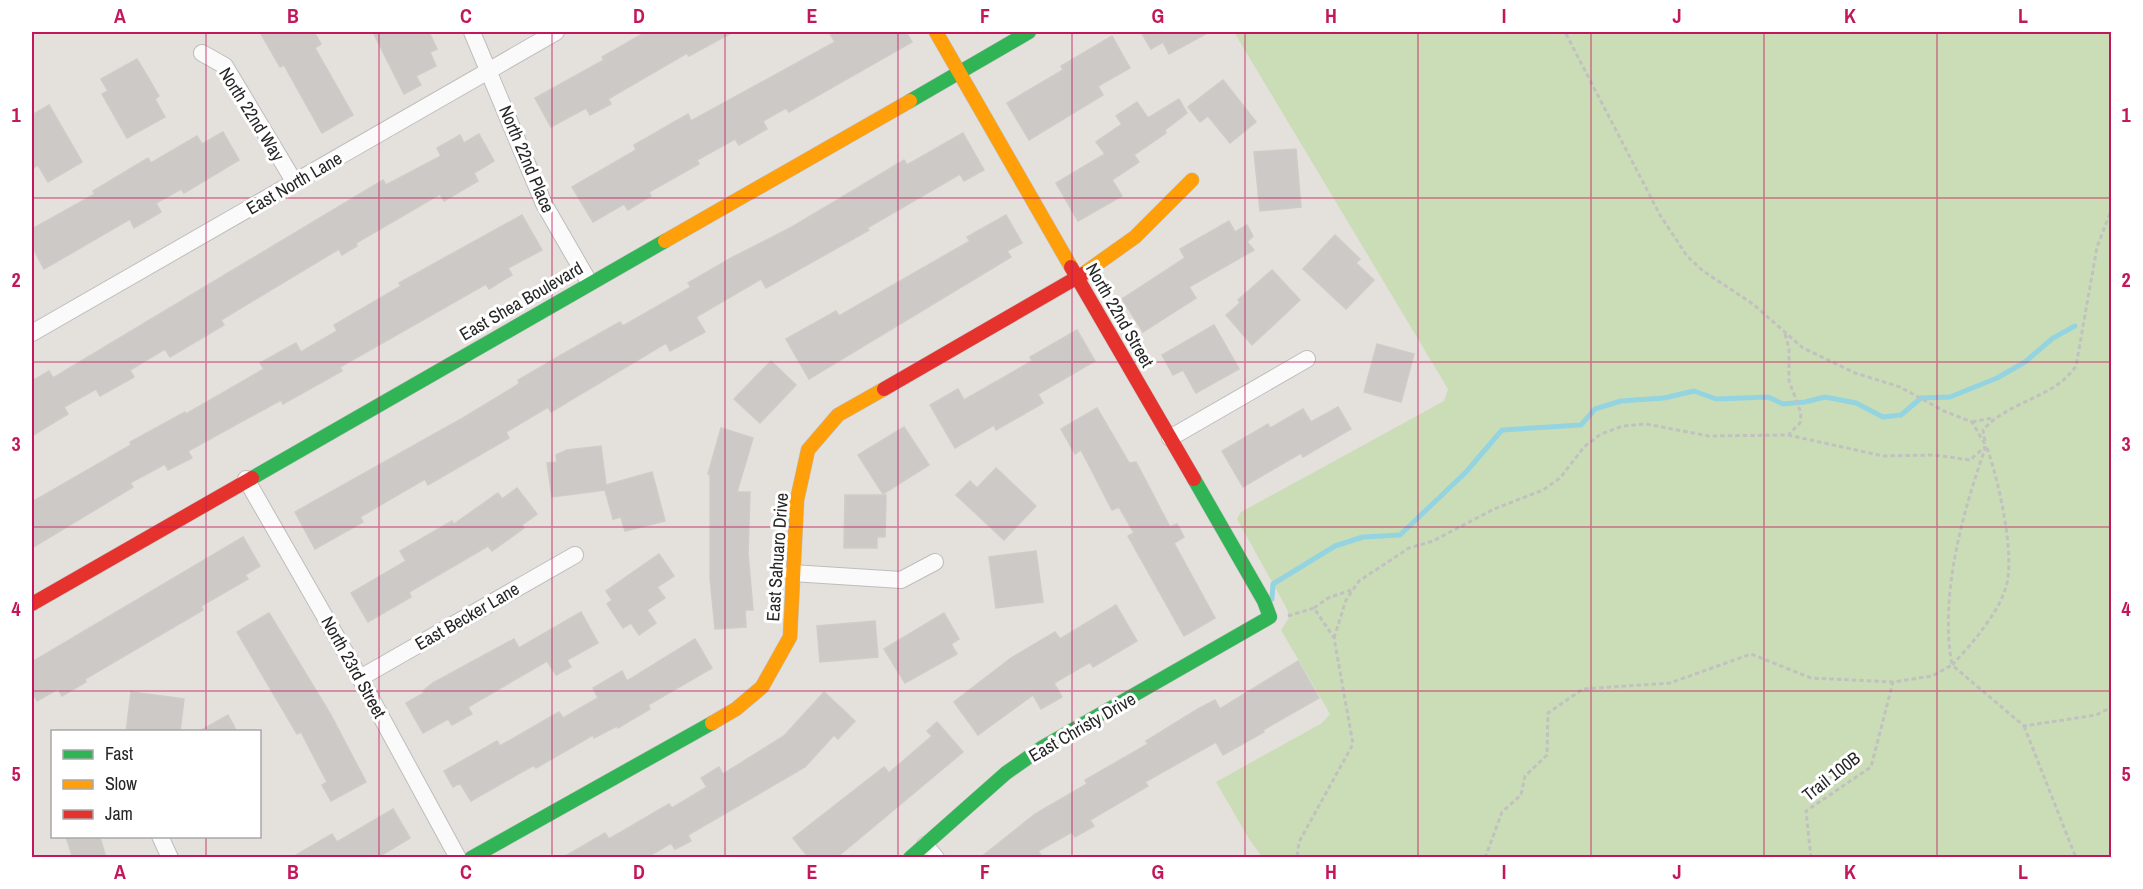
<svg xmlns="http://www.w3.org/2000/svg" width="2143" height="889" font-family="'Archivo Narrow',sans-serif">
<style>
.green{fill:#caddb7}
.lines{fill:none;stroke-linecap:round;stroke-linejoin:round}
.stream{stroke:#94d4e1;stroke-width:5}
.building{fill:#ccc9c6;stroke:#cfccc8;stroke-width:1.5}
.street-casing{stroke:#bebdbd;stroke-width:18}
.fast-casing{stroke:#bebdbd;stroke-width:15}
.slow-casing{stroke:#bebdbd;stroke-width:15}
.jam-casing{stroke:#bebdbd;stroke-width:15}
.path{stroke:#c2c1c0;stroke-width:3;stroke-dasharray:4.5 3;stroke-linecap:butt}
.street{stroke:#fbfafa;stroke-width:16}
.fast{stroke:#30b455;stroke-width:14}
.slow{stroke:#ff9f0a;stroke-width:14}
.jam{stroke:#e5322d;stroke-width:14}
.grid{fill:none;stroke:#c2185b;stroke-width:1.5;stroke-opacity:0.55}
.labels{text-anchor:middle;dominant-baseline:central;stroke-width:6;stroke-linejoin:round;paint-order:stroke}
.street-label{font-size:18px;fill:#262626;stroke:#fff}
.neatline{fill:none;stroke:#c2185b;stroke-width:2}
.grid-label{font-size:20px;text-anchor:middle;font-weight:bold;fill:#c2185b}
</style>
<rect width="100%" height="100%" fill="#e4e0dc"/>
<path class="green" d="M1234,32H2111V857H1262L1249,839L1216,782L1322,723L1330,714L1281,630L1289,618L1287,609L1237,519L1241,512L1444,401L1448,389Z"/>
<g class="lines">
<path class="stream" d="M1272,599L1273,584L1335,546L1363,537L1400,535L1466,472L1502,430L1581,425L1595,409L1621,401L1664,398L1694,391L1716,399L1768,397L1783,404L1805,402L1825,397L1856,403L1883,417L1901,415L1921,398L1950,397L1997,378L2025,362L2053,338L2075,326"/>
</g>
<g class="building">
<path d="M260,32H314L321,44L315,48L353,115L322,133L284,65L280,67Z"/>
<path d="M373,32H429L437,49L430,52L436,66L416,76L421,85L404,94Z"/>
<path d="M646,32H733L689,56L687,53L608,99L611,104L590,115L586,108L551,127L535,98L604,60L602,57Z"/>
<path d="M829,32H906L912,42L789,112L786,108L763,121L767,129L739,145L735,139L697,160L699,164L649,192L651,196L628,210L624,204L593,222L572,187L636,150L634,145L688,114L691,121L835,42Z"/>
<path d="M1141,32H1209L1169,54L1163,42L1151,49Z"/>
<path d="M1112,36L1130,68L1098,86L1103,95L1029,140L1007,103L1063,70L1061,66Z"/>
<path d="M137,59L159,96L155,99L165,117L127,138L102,94L108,91L101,79Z"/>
<path d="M1223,80L1256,122L1230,143L1208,116L1200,122L1188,107Z"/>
<path d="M1179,99L1187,113L1165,130L1166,133L1134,155L1139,162L1112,180L1122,196L1078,221L1056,183L1105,154L1096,142L1122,124L1116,116L1137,102L1148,118Z"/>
<path d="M49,105L82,162L48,182L38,165L32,169V115Z"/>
<path d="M223,132L239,160L184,193L181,189L156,203L161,212L134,228L130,219L44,269L32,246V229L95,194L93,191L148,158L151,163L197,136L202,144Z"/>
<path d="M963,133L984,170L964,181L960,174L867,228L869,230L766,288L761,279L696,317L705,332L670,351L666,343L551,412L548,407L506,432L509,438L428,485L425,479L360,517L363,522L315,549L295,512L463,418L519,384L518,380L563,354L620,322L623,326L691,287L688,283L733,257L792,227L904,160L907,165Z"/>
<path d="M479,134L494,161L474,173L478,181L444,201L440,194L356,243L357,246L342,255L339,249L221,320L224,325L170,357L165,349L130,370L134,377L100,396L96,389L64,407L68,414L32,436V381L49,371L53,378L383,180L386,185L441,156L437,148L460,135L464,143Z"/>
<path d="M1296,149L1301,207L1260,211L1254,152Z"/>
<path d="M522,215L542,250L508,268L512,275L489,289L486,284L340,367L342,371L283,404L281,400L188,451L192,458L168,470L165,464L130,483L133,487L32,548V502L131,445L130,442L185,412L186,414L264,369L260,363L296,343L301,352L337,331L334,325L401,286L399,283Z"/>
<path d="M1006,215L1022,243L1007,251L1011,257L809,379L786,339L836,311L839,316L970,241L967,237Z"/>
<path d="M1229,221L1235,232L1247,225L1253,236L1247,242L1254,250L1189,287L1196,298L1143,332L1122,299L1185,258L1180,249Z"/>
<path d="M1335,235L1360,259L1356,263L1374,280L1346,309L1303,269Z"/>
<path d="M1272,270L1300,300L1252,345L1226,315L1240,303L1238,300Z"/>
<path d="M1214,325L1239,369L1196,393L1183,370L1173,375L1162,355Z"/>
<path d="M1077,330L1095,361L1038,394L1043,403L996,430L994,425L955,448L930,405L958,389L964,400L1032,361L1030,357Z"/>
<path d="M1377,344L1414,354L1401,402L1364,392Z"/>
<path d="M771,361L796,385L760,423L734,399Z"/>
<path d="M1338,407L1351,429L1303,457L1301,453L1243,487L1222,451L1268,424L1270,428L1303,409L1311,422Z"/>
<path d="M1097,408L1129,463L1136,462L1170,527L1177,524L1184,537L1174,543L1215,618L1184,636L1128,536L1134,533L1119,507L1112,510L1081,450L1075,454L1061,429Z"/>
<path d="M904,427L929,465L883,494L858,455Z"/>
<path d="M721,428L753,438L737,492H750L748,553L753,610H745L746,627L715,629L710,577V474H708Z"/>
<path d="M601,446L606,485L652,472L665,521L625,531L621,517L613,519L605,490L552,497L547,463L557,462L556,455L567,450Z"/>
<path d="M996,468L1036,506L1004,540L956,495L970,481L977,488Z"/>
<path d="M517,488L537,514L522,525L524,528L492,551L488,546L409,592L411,597L368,622L351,593L406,561L400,551L452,521L454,524L498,493L502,499Z"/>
<path d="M845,495H886L885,537H877V548H844Z"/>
<path d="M243,537L260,566L245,575L248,579L201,606L203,610L85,679L86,682L62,696L58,689L37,701L32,692V662Z"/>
<path d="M1036,551L1043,602L996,608L989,557Z"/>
<path d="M659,554L674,576L657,587L665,598L647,610L656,623L639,635L631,623L623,628L607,604L612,600L606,591Z"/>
<path d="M1116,605L1137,641L1093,667L1090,662L1054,683L1062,697L1041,709L1033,695L978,735L954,702L1011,658L1055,632L1060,639Z"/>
<path d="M581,612L598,643L567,660L571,667L556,675L547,661L468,707L472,714L452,725L448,719L423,733L406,703L424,693L423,691L433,683L514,639L519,648Z"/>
<path d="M269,613L331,715L366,782L331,801L322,785L327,782L301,732L297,734L237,632Z"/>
<path d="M944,613L959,639L951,644L957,654L905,683L884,649Z"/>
<path d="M875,621L878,657L820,662L817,626Z"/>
<path d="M695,639L712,668L648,705L650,709L618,728L617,726L594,738L593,735L536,768L534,765L471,801L460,783L453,787L444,771L497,741L500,746L559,712L563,718L598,698L593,688L622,671L627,681Z"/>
<path d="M1298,661L1319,698L1263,730L1264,732L1223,755L1216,742L1145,782L1148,786L1090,820L1094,826L1075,837L1072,832L1038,851L1043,858H980L1035,814L1087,784L1085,780L1148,744L1146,741L1198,709L1215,700L1220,709Z"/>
<path d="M131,692L184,699L180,732H126Z"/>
<path d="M824,692L855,721L838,739L834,735L805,767L688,835L691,841L675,849L671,843L646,858H562L605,833L609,839L669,804L672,808L707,787L701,778L719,767L723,774L784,736Z"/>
<path d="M228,715L237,732H198Z"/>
<path d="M937,722L963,752L836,858H809L793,838L884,767L889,773L932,736L927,731Z"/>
<path d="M393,809L410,838L377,858H291L332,834L337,842Z"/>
<path d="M66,837H100L106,858H73Z"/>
</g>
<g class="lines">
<g class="street-casing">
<g id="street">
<path d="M472,32L544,204L589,282"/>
<path d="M202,53L225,66L295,183"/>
<path d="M32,333L556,32"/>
<path d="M1170,438L1307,359"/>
<path d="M246,479L360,678L458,858"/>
<path d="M792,573L901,580L935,562"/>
<path d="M360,678L575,555"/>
<path d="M160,836L170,858"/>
<path d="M925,845L936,858"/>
</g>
</g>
<g class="fast-casing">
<g id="fast">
<path d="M910,101L1029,32"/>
<path d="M252,478L665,241"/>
<path d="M471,858L712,723"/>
<path d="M910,858L1006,773L1043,747L1270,617L1264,601L1194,479"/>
</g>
</g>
<g class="slow-casing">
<g id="slow">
<path d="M936,32L1071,267"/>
<path d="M665,241L910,101"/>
<path d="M1083,274L1135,237L1192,180"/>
<path d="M712,723L736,709L762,687L790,637L797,500L808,450L838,415L884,389"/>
</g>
</g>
<g class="jam-casing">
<g id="jam">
<path d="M1071,267L1194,479"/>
<path d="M884,389L1083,274"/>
<path d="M32,604L252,478"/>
</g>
</g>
<g class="path">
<path d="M1785,334L1789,348V381L1801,413L1800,423L1789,434"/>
<path d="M1972,422L1992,418"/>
<path d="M1985,441L1983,430C2008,401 2055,398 2076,366L2097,247L2112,208"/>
<path d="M1987,448C1998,478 2017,559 2005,590C1996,616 1971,645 1952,665L2024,726L2096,715L2112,707"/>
<path d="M1314,608L1328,598L1351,590"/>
<path d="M1288,616L1314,608L1334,638L1353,744L1299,842L1297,858"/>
<path d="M1334,638L1346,600L1359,581L1409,548L1433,541L1494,509L1543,490L1560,478L1584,447L1601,434L1623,426L1646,424L1709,436L1788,435L1883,456L1934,455L1970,460L1985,447"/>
<path d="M2024,726L2076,858"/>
<path d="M1485,858L1502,812L1521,795L1525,776L1547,755L1548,713L1583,689L1670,683L1751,654L1811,678L1893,682L1932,676L1952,665C1939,595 1963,511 1986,446L1972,422L1944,411L1900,387L1855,373L1803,348L1753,304L1703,271L1687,256L1660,215L1565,32"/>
<path d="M1811,858L1806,811L1871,767L1893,682"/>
</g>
<use href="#street" class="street"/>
<use href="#fast" class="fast"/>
<use href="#slow" class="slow"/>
<use href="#jam" class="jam"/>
</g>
<path class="grid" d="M206,32V732M379,32V858M552,32V858M725,32V858M898,32V858M1072,32V858M1245,32V858M1418,32V858M1591,32V858M1764,32V858M1937,32V858M32,198H2112M32,362H2112M32,527H2112M32,691H2112M206,836V858"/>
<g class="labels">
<g class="street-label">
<text transform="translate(252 114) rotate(58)">North 22nd Way</text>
<text transform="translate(527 159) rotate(67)">North 22nd Place</text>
<text transform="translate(294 183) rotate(-30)">East North Lane</text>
<text transform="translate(521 301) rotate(-30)">East Shea Boulevard</text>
<text transform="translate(1120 315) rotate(60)">North 22nd Street</text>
<text transform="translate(777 557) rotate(-86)">East Sahuaro Drive</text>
<text transform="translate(467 616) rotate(-30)">East Becker Lane</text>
<text transform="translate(354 667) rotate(61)">North 23rd Street</text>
<text transform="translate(1082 727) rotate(-30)">East Christy Drive</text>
<text transform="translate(1831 776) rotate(-38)">Trail 100B</text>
</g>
</g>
<rect width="2143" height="889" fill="none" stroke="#ffffff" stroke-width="66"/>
<rect x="51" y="730" width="210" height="108" fill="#ffffff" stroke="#a8a8a8" stroke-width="1.5"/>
<rect x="63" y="750" width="30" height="9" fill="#30b455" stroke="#a8a8a8" stroke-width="1.5"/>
<text x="105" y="760" font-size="18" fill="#262626">Fast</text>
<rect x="63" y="780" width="30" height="9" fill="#ff9f0a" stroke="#a8a8a8" stroke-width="1.5"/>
<text x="105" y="790" font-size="18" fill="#262626">Slow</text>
<rect x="63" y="810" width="30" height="9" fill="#e5322d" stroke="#a8a8a8" stroke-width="1.5"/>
<text x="105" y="820" font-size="18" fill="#262626">Jam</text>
<rect x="33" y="33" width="2077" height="823" class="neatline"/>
<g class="grid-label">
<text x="120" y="23">A</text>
<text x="293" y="23">B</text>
<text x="466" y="23">C</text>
<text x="639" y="23">D</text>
<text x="812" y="23">E</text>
<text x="985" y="23">F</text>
<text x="1158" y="23">G</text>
<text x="1331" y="23">H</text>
<text x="1504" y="23">I</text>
<text x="1677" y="23">J</text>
<text x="1850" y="23">K</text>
<text x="2023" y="23">L</text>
<text x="16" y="122">1</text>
<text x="2126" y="122">1</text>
<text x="16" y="287">2</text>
<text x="2126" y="287">2</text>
<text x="16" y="451">3</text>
<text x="2126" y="451">3</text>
<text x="16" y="616">4</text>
<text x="2126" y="616">4</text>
<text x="16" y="781">5</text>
<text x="2126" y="781">5</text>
<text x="120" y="879">A</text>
<text x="293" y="879">B</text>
<text x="466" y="879">C</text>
<text x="639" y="879">D</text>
<text x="812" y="879">E</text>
<text x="985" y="879">F</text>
<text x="1158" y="879">G</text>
<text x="1331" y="879">H</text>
<text x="1504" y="879">I</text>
<text x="1677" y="879">J</text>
<text x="1850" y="879">K</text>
<text x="2023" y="879">L</text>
</g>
</svg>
